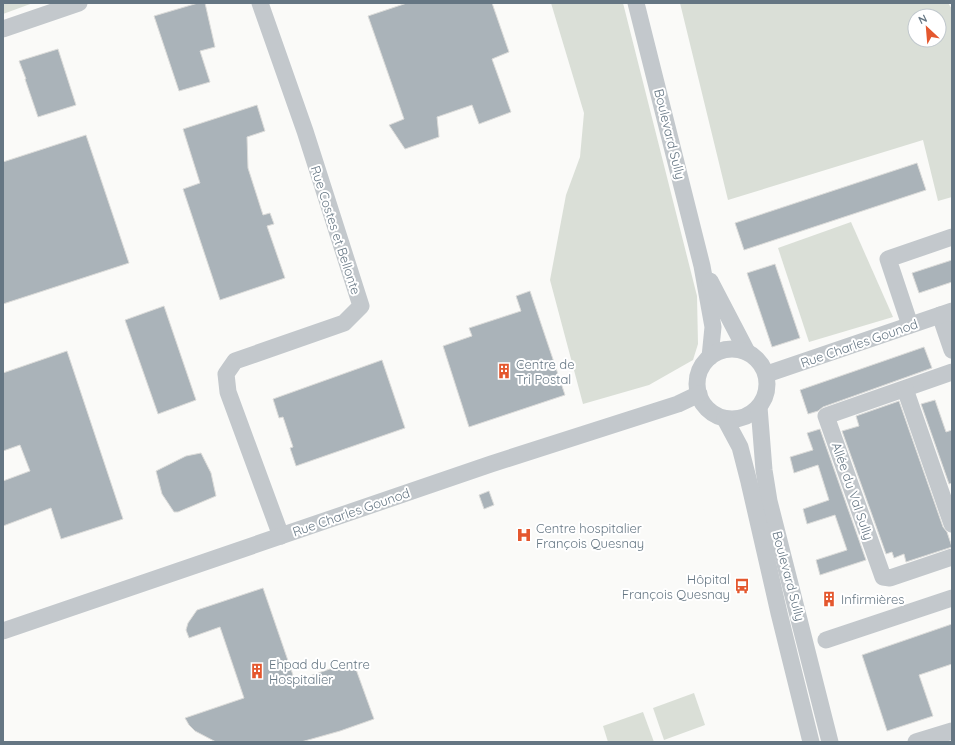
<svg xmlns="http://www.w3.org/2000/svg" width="955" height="745" font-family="Quicksand,sans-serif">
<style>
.green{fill:#dadfd7;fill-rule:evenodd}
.building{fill:#aab3b9;stroke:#dcdcda}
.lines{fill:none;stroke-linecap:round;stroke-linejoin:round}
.minor{stroke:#c3c8cc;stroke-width:17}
.labels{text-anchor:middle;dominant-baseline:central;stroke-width:4;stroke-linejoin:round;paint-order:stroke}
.street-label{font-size:13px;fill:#657683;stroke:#fff}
.poi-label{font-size:13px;fill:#657683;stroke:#fff;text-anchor:start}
</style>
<rect width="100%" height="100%" fill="#fafaf8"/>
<g class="green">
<path d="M3,3H33L3,14Z"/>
<path d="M551,3H623L697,296L698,344L693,360L649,385L583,404L550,280L566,195L580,157L584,113Z"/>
<path d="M680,3H948L952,9V197L938,201L923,140L728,200ZM915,16H939V40H915Z"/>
<path d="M851,222L893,317L809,342L778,248Z"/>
<path d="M694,693L705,725L664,740L653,708Z"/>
<path d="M643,712L654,742H608L603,726Z"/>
</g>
<g class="building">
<path d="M198,3H205L215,47L200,51L210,82L179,91L154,16Z"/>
<path d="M407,3H492L509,52L492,59L511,112L479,124L472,105L437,117L439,137L405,149L389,125L404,119L368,16Z"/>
<path d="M58,49L76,105L38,117L25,79H26L19,61Z"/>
<path d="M257,105L265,131L247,137L248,168L263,215L270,213L274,224L267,226L285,278L220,300L183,189L200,183L183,129Z"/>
<path d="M86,135L129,263L3,304V162Z"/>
<path d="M917,163L926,190L744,250L735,223Z"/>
<path d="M952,260V282L919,293L912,273Z"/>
<path d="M775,264L800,338L772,347L747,273Z"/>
<path d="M530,291L565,395L469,427L443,346L472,336L469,328L521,311L516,296Z"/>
<path d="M164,306L196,400L158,414L125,320Z"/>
<path d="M924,347L932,368L823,407L818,411L808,414L800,390Z"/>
<path d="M67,351L123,519L61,539L51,508L3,526V481L30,471L20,445L3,451V373Z"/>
<path d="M382,360L405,428L296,466L290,448L293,447L283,417L279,418L273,399Z"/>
<path d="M935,400L946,432L952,430V483L949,484L921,404Z"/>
<path d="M899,401L943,527L947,532L952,547L906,562L904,554L894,558L892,552L886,554L842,431L859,426L856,416Z"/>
<path d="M820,429L866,560L820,575L816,560L847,550L835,515L807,524L803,509L829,500L818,465L794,473L790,457L813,450L807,433Z"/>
<path d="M201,453L211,473L216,496L178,512H174L162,494L156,471L186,456Z"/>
<path d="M489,491L494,505L484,509L479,495Z"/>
<path d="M263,588L295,681L353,661L374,719L340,731L301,742H216L195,731L189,725L185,718L244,698L220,627L189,638L186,630L188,623L197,610Z"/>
<path d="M952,624V664L919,675L933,716L887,731L862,655Z"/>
</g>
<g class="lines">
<g class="minor">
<path d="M260,3L305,131L361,306L344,323L235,361L226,374L228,392L281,536"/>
<path d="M636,3L702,266L713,327L710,357"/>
<path d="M3,29L79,3"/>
<path d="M710,281L747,352"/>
<path d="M940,315L952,350"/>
<path d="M910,325L888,259L952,237"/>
<circle cx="732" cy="384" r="35"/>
<path d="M952,372L826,416L883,577L890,578L952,557"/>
<path d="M767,374L952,311"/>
<path d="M905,389L952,524"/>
<path d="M759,407L764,470L769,501L830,742"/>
<path d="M725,419L740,447L749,482L779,613L811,742"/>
<path d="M3,631L491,464L678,404L699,394"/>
<path d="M826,640L952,598"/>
<path d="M916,742L952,731"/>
</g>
</g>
<defs>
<g id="building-bare" transform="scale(1.2)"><path d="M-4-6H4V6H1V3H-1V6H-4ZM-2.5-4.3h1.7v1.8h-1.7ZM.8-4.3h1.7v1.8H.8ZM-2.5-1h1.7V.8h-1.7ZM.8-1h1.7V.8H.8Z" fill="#e4572e" stroke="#fff" stroke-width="2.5" paint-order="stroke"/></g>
<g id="hospital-bare" transform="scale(1.2)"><path d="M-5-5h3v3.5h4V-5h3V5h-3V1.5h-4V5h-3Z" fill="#e4572e" stroke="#fff" stroke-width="2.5" paint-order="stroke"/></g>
<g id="bus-bare" transform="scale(1.2)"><path d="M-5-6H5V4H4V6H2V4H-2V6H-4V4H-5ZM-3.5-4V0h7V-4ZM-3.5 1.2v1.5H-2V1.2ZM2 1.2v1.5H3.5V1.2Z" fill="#e4572e" stroke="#fff" stroke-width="2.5" paint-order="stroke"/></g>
</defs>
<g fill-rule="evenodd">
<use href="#building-bare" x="504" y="371"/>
<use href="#hospital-bare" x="524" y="535"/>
<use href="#bus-bare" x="742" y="586"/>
<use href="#building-bare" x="829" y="599"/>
<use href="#building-bare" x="257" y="671"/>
</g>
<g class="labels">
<g class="street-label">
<text transform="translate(670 134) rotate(76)">Boulevard Sully</text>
<text transform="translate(336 230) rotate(72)">Rue Costes et Bellonte</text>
<text transform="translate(859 343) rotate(-19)">Rue Charles Gounod</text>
<text transform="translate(853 491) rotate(71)">Allée du Val Sully</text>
<text transform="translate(351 512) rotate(-19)">Rue Charles Gounod</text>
<text transform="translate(789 576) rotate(75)">Boulevard Sully</text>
</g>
<g class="poi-label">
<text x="516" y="364">Centre de<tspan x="516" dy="15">Tri Postal</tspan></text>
<text x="536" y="528">Centre hospitalier<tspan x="536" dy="15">François Quesnay</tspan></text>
<text x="730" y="579" text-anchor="end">Hôpital<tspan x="730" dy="15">François Quesnay</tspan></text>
<text x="841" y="599">Infirmières</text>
<text x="269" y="664">Ehpad du Centre<tspan x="269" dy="15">Hospitalier</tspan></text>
</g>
</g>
<rect width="955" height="745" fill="none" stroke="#657683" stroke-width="8"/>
<g transform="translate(927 28) rotate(334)"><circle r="19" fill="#ffffff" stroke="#c1c8cd"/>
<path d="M0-3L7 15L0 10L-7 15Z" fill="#e4572e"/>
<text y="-6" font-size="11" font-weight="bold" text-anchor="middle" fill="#657683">N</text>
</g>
</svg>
